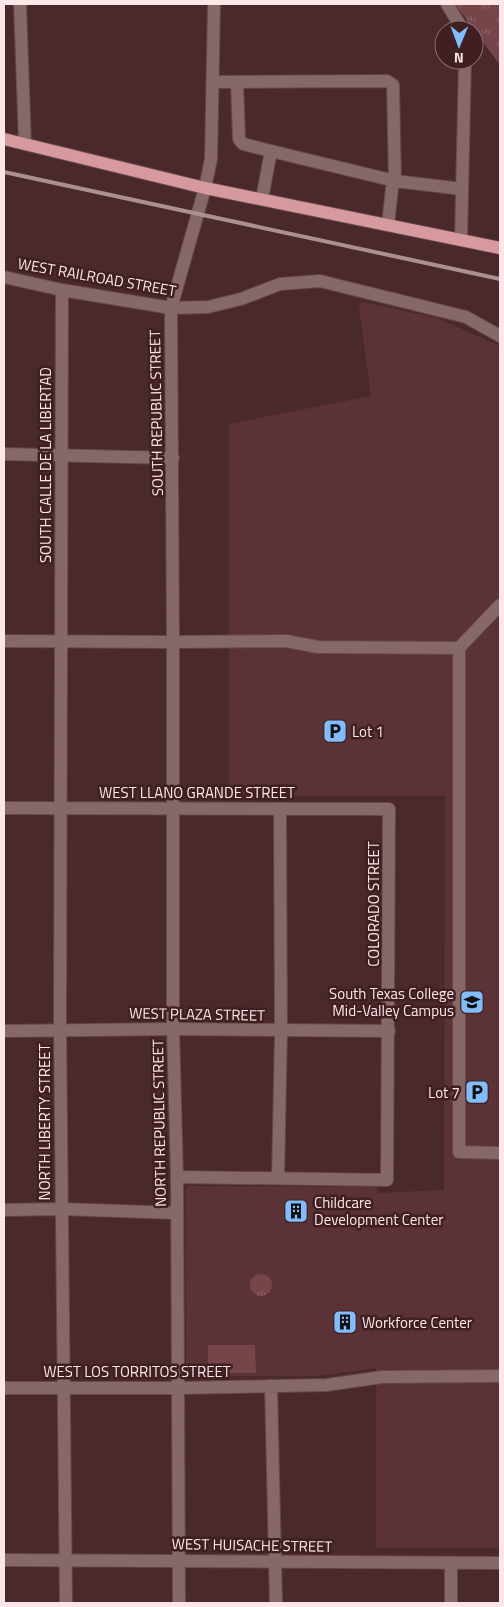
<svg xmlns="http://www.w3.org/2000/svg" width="504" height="1607" font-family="'Titillium Web',sans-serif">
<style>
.built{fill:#5b3236}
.grass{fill:url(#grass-tufts)}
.pitch{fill:#764549}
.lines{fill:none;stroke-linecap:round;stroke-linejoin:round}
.minor-casing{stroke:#66474a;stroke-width:14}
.major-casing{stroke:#66474a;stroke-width:14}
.minor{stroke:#866869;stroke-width:12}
.major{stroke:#d6999d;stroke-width:12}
.rail{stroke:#ab9092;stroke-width:4}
.labels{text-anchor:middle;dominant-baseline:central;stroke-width:5;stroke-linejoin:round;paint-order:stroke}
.street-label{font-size:15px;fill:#fce6e7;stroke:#3f1f22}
.poi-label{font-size:15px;fill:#fce6e7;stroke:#3f1f22;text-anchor:start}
</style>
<defs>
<pattern id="grass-tufts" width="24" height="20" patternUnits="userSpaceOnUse" patternTransform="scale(1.25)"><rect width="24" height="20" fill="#764549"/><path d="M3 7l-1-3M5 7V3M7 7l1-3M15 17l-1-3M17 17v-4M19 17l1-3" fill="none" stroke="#8a6063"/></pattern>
</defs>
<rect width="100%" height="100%" fill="#4a292c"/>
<path class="built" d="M363,302L437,318L500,346V1548H376V1368L318,1376H189L186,1374V1189L189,1186L376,1187L378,1193L444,1190L445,796H229V424L371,396L359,307Z"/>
<g class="grass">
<path d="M455,4H500V65Z"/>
<circle cx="261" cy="1285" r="11"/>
</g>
<path class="pitch" d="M208,1345H255L256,1373H208Z"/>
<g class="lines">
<g class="minor-casing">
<g id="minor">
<path d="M20,4L25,144"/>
<path d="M447,4L463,30"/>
<path d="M213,82L387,81L393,85L395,181L271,151L262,199"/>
<path d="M237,82L239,139L243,144L271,151"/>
<path d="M388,225L392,188L395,181L462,189"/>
<path d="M461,240L465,60"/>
<path d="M4,277L62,290L171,308L208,307L241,299L280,284L320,281L466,317L500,336"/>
<path d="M62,290L60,1029L66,1603"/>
<path d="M4,454L173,458"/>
<path d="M500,605L459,648V1152L500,1153"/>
<path d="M4,641L173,642L286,641L318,647L459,648"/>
<path d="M4,808L389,809L387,1180L177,1177"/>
<path d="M4,1031L173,1029L389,1031"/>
<path d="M278,1178L281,1031L280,809"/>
<path d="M4,1210L61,1209L177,1213"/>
<path d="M271,1386L276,1603"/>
<path d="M4,1388H179L327,1385L382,1377L500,1376"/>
<path d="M4,1560L500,1563"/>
<path d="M451,1564V1603"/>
<path d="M179,1603L177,1177L173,1029V642L171,308L205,188L211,159L214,4"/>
</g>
</g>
<g class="major-casing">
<path id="major" d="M4,139L205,188L500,248"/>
</g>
<use href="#minor" class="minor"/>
<use href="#major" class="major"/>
<path class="rail" d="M4,172L500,279"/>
</g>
<defs>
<g id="parking-square" transform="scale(1.25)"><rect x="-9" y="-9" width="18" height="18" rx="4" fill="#82bcfa" stroke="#3f1f22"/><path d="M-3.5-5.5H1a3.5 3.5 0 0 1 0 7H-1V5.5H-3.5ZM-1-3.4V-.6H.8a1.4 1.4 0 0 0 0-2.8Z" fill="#111"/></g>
<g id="university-square" transform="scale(1.25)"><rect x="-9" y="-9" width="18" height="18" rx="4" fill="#82bcfa" stroke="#3f1f22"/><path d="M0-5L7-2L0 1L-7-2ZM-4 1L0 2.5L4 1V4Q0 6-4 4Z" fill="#111"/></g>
<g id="building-square" transform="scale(1.25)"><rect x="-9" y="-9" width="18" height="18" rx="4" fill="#82bcfa" stroke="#3f1f22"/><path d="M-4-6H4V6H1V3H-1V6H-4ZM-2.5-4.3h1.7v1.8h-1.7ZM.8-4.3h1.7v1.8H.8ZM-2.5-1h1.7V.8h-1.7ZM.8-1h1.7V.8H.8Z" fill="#111"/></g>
</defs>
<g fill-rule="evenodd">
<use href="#parking-square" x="335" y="731"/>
<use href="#university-square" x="472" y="1002"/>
<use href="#parking-square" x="477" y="1092"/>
<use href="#building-square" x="296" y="1211"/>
<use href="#building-square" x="345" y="1322"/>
</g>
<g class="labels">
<g class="street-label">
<text transform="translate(97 277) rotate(10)">WEST RAILROAD STREET</text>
<text transform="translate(156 413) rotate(-91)">SOUTH REPUBLIC STREET</text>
<text transform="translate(45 465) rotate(-90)">SOUTH CALLE DE LA LIBERTAD</text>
<text x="197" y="792">WEST LLANO GRANDE STREET</text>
<text transform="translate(373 904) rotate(-90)">COLORADO STREET</text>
<text transform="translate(197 1014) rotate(1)">WEST PLAZA STREET</text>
<text transform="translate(44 1122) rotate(-90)">NORTH LIBERTY STREET</text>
<text transform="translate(159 1123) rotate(-91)">NORTH REPUBLIC STREET</text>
<text x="137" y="1371">WEST LOS TORRITOS STREET</text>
<text transform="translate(252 1545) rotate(1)">WEST HUISACHE STREET</text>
</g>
<g class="poi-label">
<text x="352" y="731">Lot 1</text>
<text x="454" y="993" text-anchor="end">South Texas College<tspan x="454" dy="17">Mid-Valley Campus</tspan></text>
<text x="460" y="1092" text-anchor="end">Lot 7</text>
<text x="314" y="1202">Childcare<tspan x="314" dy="17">Development Center</tspan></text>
<text x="362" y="1322">Workforce Center</text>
</g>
</g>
<rect width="504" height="1607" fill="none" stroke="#fce6e7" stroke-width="10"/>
<g transform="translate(459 45) rotate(181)"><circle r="24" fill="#3f1f22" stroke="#8b6f71"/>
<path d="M0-4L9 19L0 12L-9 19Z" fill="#82bcfa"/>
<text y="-8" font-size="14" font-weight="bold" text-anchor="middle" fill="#fce6e7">N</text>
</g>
</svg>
